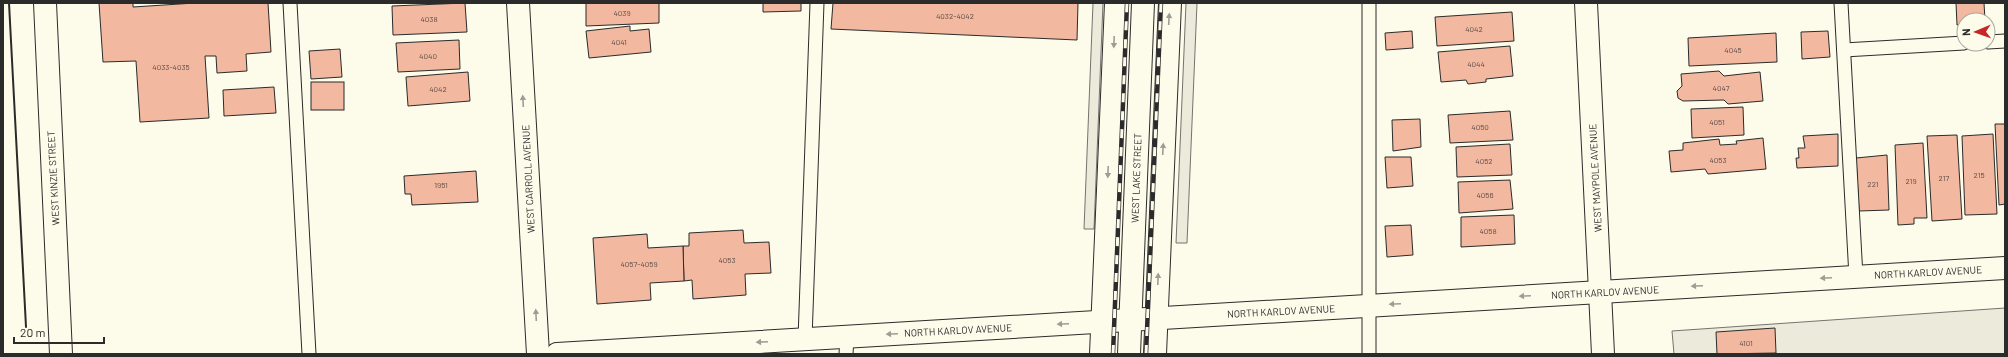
<svg xmlns="http://www.w3.org/2000/svg" width="2008" height="357" font-family="Barlow,sans-serif">
<style>
.green{fill:#ecebdb;stroke:#74746e}
.parking{fill:#eceadb;stroke:#74746e}
.building{fill:#f2b8a0;stroke:#2b2b2b}
.lines{fill:none;stroke-linecap:round;stroke-linejoin:round}
.lane-casing{stroke:#2b2b2b;stroke-width:15}
.street-casing{stroke:#2b2b2b;stroke-width:24}
.secondary-casing{stroke:#2b2b2b;stroke-width:24}
.lane{stroke:#fdfbea;stroke-width:13}
.street{stroke:#fdfbea;stroke-width:22}
.secondary{stroke:#fdfbea;stroke-width:22}
.rail-casing{stroke:#2b2b2b;stroke-width:4.5}
.rail{stroke:#fdfbea;stroke-width:3;stroke-dasharray:9;stroke-linecap:butt}
.wall{stroke:#2b2b2b;stroke-width:2}
.oneway{fill:#9e9d94}
.labels{text-anchor:middle;dominant-baseline:central;stroke-width:3;stroke-linejoin:round;paint-order:stroke}
.number-label{font-size:8px;fill:#5d4e48}
.street-label{font-size:10px;fill:#2b2b2b;stroke:#fdfbea}
</style>
<rect width="100%" height="100%" fill="#fdfbea"/>
<path class="green" d="M2005,308V354H1674L1672,331Z"/>
<g class="parking">
<path d="M1093,3H1103L1094,229H1084Z"/>
<path d="M1186,3H1197L1187,243H1176Z"/>
</g>
<g class="building">
<path d="M99,3H133V7L195,3H268L271,52L246,54L247,71L217,73L216,56H205L209,118L140,122L136,61L103,62Z"/>
<path d="M465,3L467,32L393,35L392,6Z"/>
<path d="M586,3H659V23L586,26Z"/>
<path d="M763,3H801V11L763,12Z"/>
<path d="M833,3H1078L1077,40L831,29Z"/>
<path d="M1956,3H1984L1985,20H1964V24L1957,25Z"/>
<path d="M1512,12L1514,41L1437,46L1435,17Z"/>
<path d="M630,26V31L649,29L651,52L589,58L586,31Z"/>
<path d="M1412,31L1413,48L1386,50L1385,33Z"/>
<path d="M1828,31L1830,57L1802,59L1801,32Z"/>
<path d="M1776,33L1777,62L1689,66L1688,38Z"/>
<path d="M459,40L460,69L398,72L396,43Z"/>
<path d="M1510,46L1513,76L1486,79V82L1468,84L1466,80L1441,82L1438,52Z"/>
<path d="M340,49L342,77L311,79L309,51Z"/>
<path d="M1719,71L1724,76L1760,72L1763,101L1728,104L1724,100L1683,101L1678,98L1677,91L1682,86L1681,74Z"/>
<path d="M468,72L470,101L408,106L406,77Z"/>
<rect x="311" y="82" width="33" height="28"/>
<path d="M274,87L276,113L224,116L223,90Z"/>
<path d="M1743,107L1744,135L1692,138L1691,109Z"/>
<path d="M1510,111L1513,140L1450,143L1448,115Z"/>
<path d="M1420,119L1421,147L1393,151L1392,120Z"/>
<path d="M1995,124H2005V204L1999,205Z"/>
<path d="M1838,134V166L1797,168L1796,158H1799L1798,148H1805L1803,136Z"/>
<path d="M1993,134L1997,214L1965,215L1962,136Z"/>
<path d="M1957,135L1962,219L1932,221L1927,136Z"/>
<path d="M1763,138L1766,169L1708,174L1705,169L1671,172L1669,151L1683,150V143L1719,139L1720,145L1737,144L1736,141Z"/>
<path d="M1923,143L1927,218H1914V224L1898,225L1895,145Z"/>
<path d="M1510,144L1512,175L1457,177L1456,147Z"/>
<path d="M1887,155L1889,210L1859,211L1856,158Z"/>
<path d="M1385,157H1411L1413,186L1387,188Z"/>
<path d="M476,171L478,202L412,205L411,194H405L404,176Z"/>
<path d="M1510,180L1513,209L1459,213L1458,182Z"/>
<path d="M1514,215L1515,244L1461,247V217Z"/>
<path d="M1411,225L1413,255L1387,257L1385,226Z"/>
<path d="M743,230L744,243L769,242L771,273L745,274L746,295L693,299L692,280L684,281L683,246H689V233Z"/>
<path d="M647,234L648,248L683,246L684,281L650,283L651,300L597,304L593,238Z"/>
<path d="M1775,328L1776,353L1717,354L1716,332Z"/>
</g>
<g class="lines">
<g class="lane-casing">
<g id="lane">
<path d="M290,3L309,354"/>
<path d="M1369,3V354"/>
<path d="M1841,3L1856,277"/>
<path d="M1988,42L2005,41"/>
<path d="M1844,50L1964,43"/>
<path d="M805,339L817,3"/>
<path d="M846,354L847,337"/>
</g>
</g>
<g class="street-casing">
<g id="street">
<path d="M45,3L61,354"/>
<path d="M518,3L538,354"/>
<path d="M1586,3L1603,354"/>
<path d="M557,354L2005,268"/>
</g>
</g>
<g class="secondary-casing">
<g id="secondary">
<path d="M1101,354L1116,3"/>
<path d="M1129,354L1143,3"/>
<path d="M1155,354L1170,3"/>
</g>
</g>
<use href="#lane" class="lane"/>
<use href="#street" class="street"/>
<use href="#secondary" class="secondary"/>
<g class="rail-casing">
<g id="rail">
<path d="M1113,354L1127,3"/>
<path d="M1146,354L1161,3"/>
</g>
</g>
<use href="#rail" class="rail"/>
<path class="wall" d="M9,3L26,327"/>
</g>
<defs><path id="oneway-solid" d="M-6-.8H1V-3.2L6.5 0L1 3.2V.8H-6Z"/></defs>
<g class="oneway">
<use href="#oneway-solid" transform="translate(1169 19) rotate(-87)"/>
<use href="#oneway-solid" transform="translate(1114 42) rotate(92)"/>
<use href="#oneway-solid" transform="translate(523 101) rotate(-93)"/>
<use href="#oneway-solid" transform="translate(1163 149) rotate(-87)"/>
<use href="#oneway-solid" transform="translate(1108 172) rotate(92)"/>
<use href="#oneway-solid" transform="translate(1826 278) rotate(177)"/>
<use href="#oneway-solid" transform="translate(1158 279) rotate(-88)"/>
<use href="#oneway-solid" transform="translate(1697 286) rotate(177)"/>
<use href="#oneway-solid" transform="translate(1525 296) rotate(177)"/>
<use href="#oneway-solid" transform="translate(1395 304) rotate(177)"/>
<use href="#oneway-solid" transform="translate(536 315) rotate(-93)"/>
<use href="#oneway-solid" transform="translate(1063 324) rotate(177)"/>
<use href="#oneway-solid" transform="translate(892 334) rotate(177)"/>
<use href="#oneway-solid" transform="translate(762 342) rotate(177)"/>
</g>
<g class="labels">
<g class="number-label">
<text x="622" y="13">4039</text>
<text x="955" y="16">4032-4042</text>
<text x="429" y="19">4038</text>
<text x="1474" y="29">4042</text>
<text x="619" y="42">4041</text>
<text x="1733" y="50">4045</text>
<text x="428" y="56">4040</text>
<text x="1476" y="64">4044</text>
<text x="171" y="67">4033-4035</text>
<text x="1721" y="88">4047</text>
<text x="438" y="89">4042</text>
<text x="1717" y="122">4051</text>
<text x="1480" y="127">4050</text>
<text x="1718" y="160">4053</text>
<text x="1484" y="161">4052</text>
<text x="1979" y="175">215</text>
<text x="1944" y="178">217</text>
<text x="1911" y="181">219</text>
<text x="1873" y="184">221</text>
<text x="441" y="185">1951</text>
<text x="1485" y="195">4056</text>
<text x="1488" y="231">4058</text>
<text x="727" y="260">4053</text>
<text x="639" y="264">4057-4059</text>
<text x="1746" y="343">4101</text>
</g>
<g class="street-label">
<text transform="translate(53 178) rotate(-93)">WEST KINZIE STREET</text>
<text transform="translate(1136 178) rotate(-88)">WEST LAKE STREET</text>
<text transform="translate(1595 178) rotate(-93)">WEST MAYPOLE AVENUE</text>
<text transform="translate(528 179) rotate(-93)">WEST CARROLL AVENUE</text>
<text transform="translate(1928 272) rotate(-3)">NORTH KARLOV AVENUE</text>
<text transform="translate(1605 292) rotate(-3)">NORTH KARLOV AVENUE</text>
<text transform="translate(1281 311) rotate(-3)">NORTH KARLOV AVENUE</text>
<text transform="translate(958 330) rotate(-3)">NORTH KARLOV AVENUE</text>
</g>
</g>
<rect width="2008" height="357" fill="none" stroke="#2b2b2b" stroke-width="8"/>
<g transform="translate(1976 32) rotate(268)"><circle r="19" fill="#fdfbea" stroke="#a9a89e"/>
<path d="M0-3L7 15L0 10L-7 15Z" fill="#c62828"/>
<text y="-6" font-size="11" font-weight="bold" text-anchor="middle" fill="#2b2b2b">N</text>
</g>
<path d="M14 337v6h90v-6" fill="none" stroke="#2b2b2b" stroke-width="2"/>
<text x="20" y="337" font-size="12" fill="#2b2b2b" stroke="#fdfbea" stroke-width="3" paint-order="stroke">20 m</text>
</svg>
